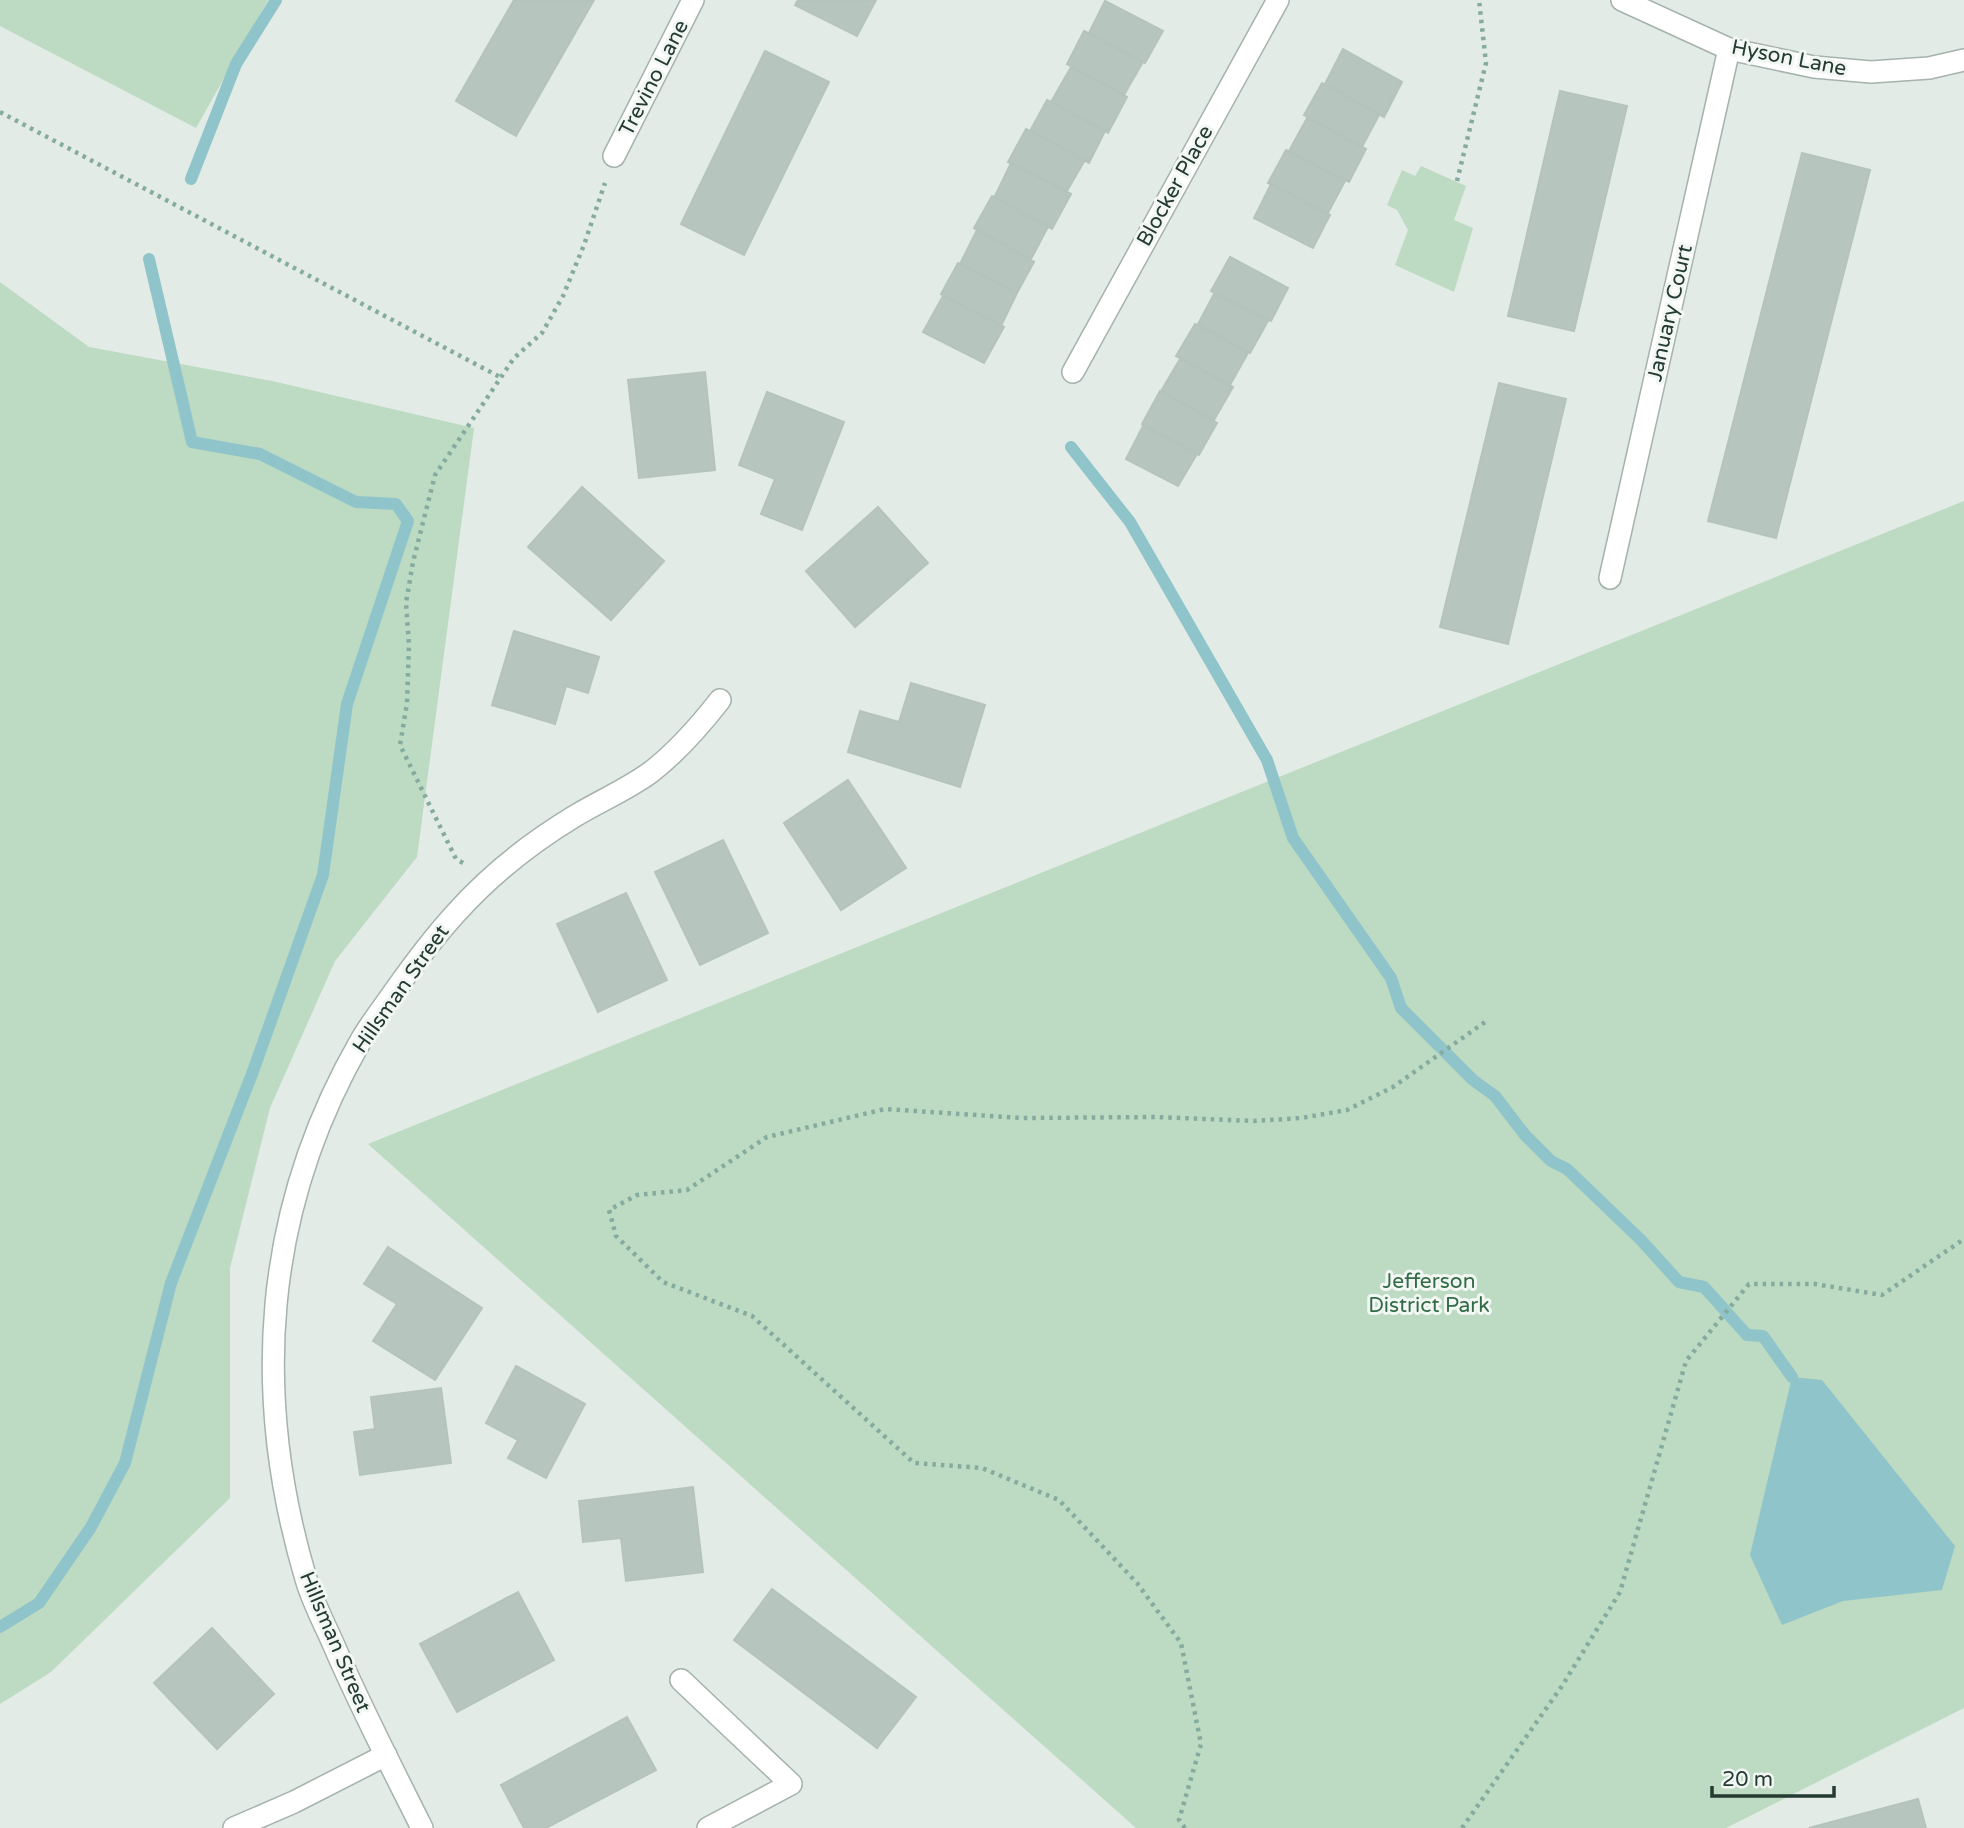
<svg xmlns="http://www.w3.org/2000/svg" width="1964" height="1828" font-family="'Varela Round',sans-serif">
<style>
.green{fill:#bddac3}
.water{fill:#8fc4ca}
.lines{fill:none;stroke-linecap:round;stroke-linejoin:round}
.stream{stroke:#8fc4ca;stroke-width:12}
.building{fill:#b7c5bf;stroke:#b5c3bd;stroke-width:2}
.minor-casing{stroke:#a5b2ad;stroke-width:24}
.path{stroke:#85ab9e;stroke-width:4.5;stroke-dasharray:3.5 5;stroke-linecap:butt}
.minor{stroke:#fff;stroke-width:21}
.labels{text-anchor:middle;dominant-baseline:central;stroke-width:6;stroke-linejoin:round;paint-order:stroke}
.street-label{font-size:21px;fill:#243a33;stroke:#f2f7f4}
.park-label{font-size:21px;fill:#326c46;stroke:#f2f7f4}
</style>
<rect width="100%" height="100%" fill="#e2ebe6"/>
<g class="green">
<path d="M0,0H268L196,128L0,26Z"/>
<path d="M1421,166L1466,186L1454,220L1473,228L1454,292L1395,265L1408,230L1397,210L1387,205L1402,170L1415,176Z"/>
<path d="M0,282L89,347L272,381L474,428L417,857L335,961L270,1108L230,1268V1498L51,1672L0,1704Z"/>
<path d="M1964,501V1708L1726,1828H1136L368,1144Z"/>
</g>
<path class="water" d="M1792,1377L1822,1380L1955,1546L1942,1590L1843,1601L1782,1625L1750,1555Z"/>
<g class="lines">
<g class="stream">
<path d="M191,179L236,64L276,0"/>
<path d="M1071,447L1130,522L1267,760L1293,838L1391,978L1401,1008L1473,1080L1495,1096L1525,1135L1551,1161L1567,1169L1641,1240L1679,1282L1704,1287L1747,1335L1763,1336L1792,1377"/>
<path d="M0,1627L39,1603L91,1527L125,1463L171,1283L252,1074L323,875L347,704L408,521L396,504L356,502L260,454L192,442L149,259"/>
</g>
</g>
<g class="building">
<path d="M514,0H594L516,136L456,101Z"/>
<path d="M798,0H876L857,36L795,5Z"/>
<path d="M1105,1L1163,31L1145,63L1089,33Z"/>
<path d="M1084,31L1143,62L1124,95L1067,64Z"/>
<path d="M1343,49L1402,82L1384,117L1325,84Z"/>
<path d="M765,51L829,82L744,255L681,224Z"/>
<path d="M1071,67L1127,97L1108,133L1051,102Z"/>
<path d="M1322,83L1379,115L1362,147L1304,115Z"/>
<path d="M1560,91L1627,106L1574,331L1508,316Z"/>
<path d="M1047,100L1105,131L1089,163L1030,131Z"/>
<path d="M1307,118L1366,149L1349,182L1289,151Z"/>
<path d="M1026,129L1085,160L1067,191L1008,162Z"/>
<path d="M1286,150L1345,181L1328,213L1268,183Z"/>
<path d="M1802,153L1870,170L1776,538L1708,521Z"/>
<path d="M1011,163L1071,194L1052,229L994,198Z"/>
<path d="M1271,184L1330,215L1313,248L1254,218Z"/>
<path d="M992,196L1048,227L1031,259L974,228Z"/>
<path d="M977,230L1034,262L1017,293L960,264Z"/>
<path d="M1230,257L1288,288L1271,321L1211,291Z"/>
<path d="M958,263L1017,293L1001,326L941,294Z"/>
<path d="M1214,294L1268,321L1250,353L1198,324Z"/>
<path d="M943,296L1004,327L984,363L923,332Z"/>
<path d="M1195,324L1248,353L1230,385L1176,356Z"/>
<path d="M1180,359L1233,387L1214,420L1161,391Z"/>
<path d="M705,372L715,470L639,478L628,380Z"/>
<path d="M1499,383L1566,399L1508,644L1440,627Z"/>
<path d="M1160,391L1217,423L1199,455L1142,424Z"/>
<path d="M767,392L844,422L802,530L761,514L775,479L739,465Z"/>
<path d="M1143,426L1197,454L1178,486L1126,459Z"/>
<path d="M582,487L664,561L611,620L528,547Z"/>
<path d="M878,507L928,563L855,627L806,571Z"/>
<path d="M514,631L599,657L588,693L566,686L555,724L492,705Z"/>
<path d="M911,683L985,705L960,787L848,752L860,711L899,722Z"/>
<path d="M848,780L906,868L841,910L784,823Z"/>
<path d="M723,840L768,933L700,965L655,872Z"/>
<path d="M626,893L667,980L598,1012L557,924Z"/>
<path d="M388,1247L482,1308L435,1380L373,1341L397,1304L364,1284Z"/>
<path d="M516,1366L585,1404L546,1478L508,1458L518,1440L486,1423Z"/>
<path d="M441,1388L451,1463L360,1475L354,1432L375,1429L371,1397Z"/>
<path d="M693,1487L703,1572L626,1581L621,1538L583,1542L579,1501Z"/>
<path d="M772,1589L916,1697L877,1748L734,1640Z"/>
<path d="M518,1592L554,1660L457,1712L420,1644Z"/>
<path d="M212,1628L274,1694L217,1749L154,1683Z"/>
<path d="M627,1717L656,1770L546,1828H524L501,1785Z"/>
<path d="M1918,1799L1926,1828H1809Z"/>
</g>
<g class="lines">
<g class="minor-casing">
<g id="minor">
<path d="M1622,0L1729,49L1814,67L1871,72L1929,68L1964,60"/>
<path d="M614,156L693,0"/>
<path d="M1073,372L1278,0"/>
<path d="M1610,578L1729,49"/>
<path d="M681,1680L791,1784L708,1828"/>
<path d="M234,1828L294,1802L386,1755"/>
<path d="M422,1828C391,1766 359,1704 332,1641C323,1621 312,1600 306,1579C251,1394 263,1211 360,1042C370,1024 383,1008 394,992C413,965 434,937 456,913C490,875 532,842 575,816C600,801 628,789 651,772C678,751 699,727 720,700"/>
</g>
</g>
<g class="path">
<path d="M0,112L500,377"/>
<path d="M1457,181L1486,63L1479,0"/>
<path d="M463,863L456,859L400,745L407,703L409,645L406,603L413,562L435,475L514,358L542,333L563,296L584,245L605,183"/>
<path d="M1185,1828L1179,1820L1201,1744L1181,1643L1137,1583L1059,1500L982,1468L914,1463L752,1316L663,1282L616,1236L609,1210L637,1195L687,1190L767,1137L885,1109L1021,1118L1156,1117L1254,1121L1301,1118L1347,1110L1393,1087L1485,1022"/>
<path d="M1462,1828L1562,1686L1620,1592L1686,1361L1749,1284H1815L1882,1295L1964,1239"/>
</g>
<use href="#minor" class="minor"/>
</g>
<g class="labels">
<g class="street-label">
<text transform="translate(1789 58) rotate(11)">Hyson Lane</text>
<text transform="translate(654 78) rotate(-63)">Trevino Lane</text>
<text transform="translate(1175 186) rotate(-61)">Blocker Place</text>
<text transform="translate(1670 313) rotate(-77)">January Court</text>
<text transform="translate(401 989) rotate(-55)">Hillsman Street</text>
<text transform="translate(335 1642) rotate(67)">Hillsman Street</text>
</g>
<g class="park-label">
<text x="1429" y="1281">Jefferson<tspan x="1429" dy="24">District Park</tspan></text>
</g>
</g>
<path d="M1712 1786v10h122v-10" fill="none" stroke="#243a33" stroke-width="3.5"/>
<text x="1722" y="1786" font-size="21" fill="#243a33" stroke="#f2f7f4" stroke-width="5" paint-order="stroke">20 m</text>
</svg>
